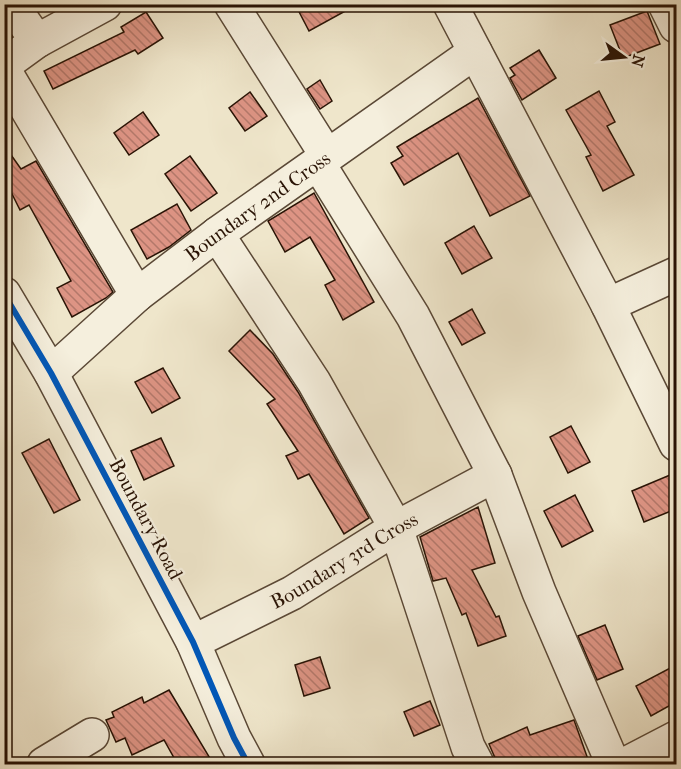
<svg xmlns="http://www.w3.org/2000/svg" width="681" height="769" font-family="'IM FELL French Canon',serif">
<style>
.building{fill:url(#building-back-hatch);stroke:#291305;stroke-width:1.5}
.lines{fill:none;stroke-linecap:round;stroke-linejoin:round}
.minor-casing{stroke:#5a4836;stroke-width:36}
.minor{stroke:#f5efdd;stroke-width:33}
.cycleway-casing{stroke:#f5efdd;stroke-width:10}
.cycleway{stroke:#0057b8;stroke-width:6}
.labels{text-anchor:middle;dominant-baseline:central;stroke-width:4.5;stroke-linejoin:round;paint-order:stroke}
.street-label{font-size:20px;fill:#291305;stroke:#f5efdd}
</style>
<defs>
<pattern id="building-back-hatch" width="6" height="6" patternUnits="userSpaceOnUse" patternTransform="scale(1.5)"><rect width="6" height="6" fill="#dd9484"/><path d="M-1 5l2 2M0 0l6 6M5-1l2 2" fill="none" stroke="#b3786a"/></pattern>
</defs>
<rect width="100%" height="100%" fill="#efe6cb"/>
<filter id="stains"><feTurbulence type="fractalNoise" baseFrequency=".00333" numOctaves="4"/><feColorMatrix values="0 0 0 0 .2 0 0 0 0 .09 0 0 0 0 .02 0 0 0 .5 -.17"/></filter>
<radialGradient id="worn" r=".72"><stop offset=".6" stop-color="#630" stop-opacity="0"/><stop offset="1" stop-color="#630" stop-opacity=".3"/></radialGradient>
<g class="building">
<path d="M295,4H358L309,31Z"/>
<path d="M647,11L660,44L623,58L610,25Z"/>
<path d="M146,12L163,38L138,54L135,50L53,89L44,71L124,32L121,27Z"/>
<path d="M539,50L556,78L522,100L510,78L515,75L510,68Z"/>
<path d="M320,80L332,101L320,109L307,89Z"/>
<path d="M599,91L615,122L607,126L634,175L603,191L586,157L591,155L566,110Z"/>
<path d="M250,92L267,116L245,131L229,108Z"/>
<path d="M478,98L530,196L490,216L458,153L404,185L391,163L403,156L397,147Z"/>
<path d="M143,112L159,135L129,155L114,133Z"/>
<path d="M4,145L21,169L36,161L113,292L106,298L72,317L57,288L71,281L29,205L20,210L12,194L4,198Z"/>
<path d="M190,156L217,193L191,211L165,174Z"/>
<path d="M314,193L374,302L343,320L325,285L335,280L310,237L285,252L268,221Z"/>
<path d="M177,204L191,230L169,247L147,259L131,230Z"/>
<path d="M474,226L492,258L462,274L445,243Z"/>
<path d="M472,309L485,333L462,345L449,322Z"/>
<path d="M250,330L273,354L298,392L369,518L344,534L309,474L298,479L286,456L298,451L267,404L275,399L229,351Z"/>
<path d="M163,368L180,398L152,413L135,382Z"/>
<path d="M571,426L590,462L568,473L550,437Z"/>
<path d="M161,438L174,466L144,480L131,451Z"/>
<path d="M49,439L80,500L54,513L22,453Z"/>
<path d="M670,475L676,490V509L644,522L632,491Z"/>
<path d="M575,495L593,531L562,547L544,511Z"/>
<path d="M478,507L495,563L472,570L496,617L499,616L506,636L478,646L466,613L462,615L446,578L433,581L420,537Z"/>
<path d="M605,625L623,669L597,680L578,636Z"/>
<path d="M320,657L330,688L304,696L295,665Z"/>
<path d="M676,665V702L651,716L636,686Z"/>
<path d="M169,690L214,765H178L164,740L132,755L125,738L116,742L106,720L114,717L112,712L142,697L144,703Z"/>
<path d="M430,701L440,725L414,736L404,712Z"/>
<path d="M574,720L590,765H498L489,744L527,727L530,735Z"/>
</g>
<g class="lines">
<g class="minor-casing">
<g id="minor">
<path d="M11,4L37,41"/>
<path d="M231,4L327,156"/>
<path d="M450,4L608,305L676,444"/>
<path d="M665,4L676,26"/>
<path d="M4,65L37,41L105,4"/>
<path d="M4,70L137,295"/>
<path d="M318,163L413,316L495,475L539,592L613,764"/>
<path d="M217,234L314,382L396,528L468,747L477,764"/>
<path d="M4,294L51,373L193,642L234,738L248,764"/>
<path d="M608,305L676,274"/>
<path id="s1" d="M51,373L137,295L217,234L475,52"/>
<path id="s2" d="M193,642L292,593L396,528L495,475"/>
<path d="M44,764L92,735"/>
<path d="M626,764L676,738"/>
</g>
</g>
<use href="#minor" class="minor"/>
<g class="cycleway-casing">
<path id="cycleway" d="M4,294L51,373L193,642L234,738L248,764"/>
</g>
<use href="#cycleway" class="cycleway"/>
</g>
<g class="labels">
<g class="street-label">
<text stroke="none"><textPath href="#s1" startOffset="266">Boundary 2nd Cross</textPath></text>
<text transform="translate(146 519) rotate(62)">Boundary Road</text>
<text stroke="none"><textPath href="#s2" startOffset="172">Boundary 3rd Cross</textPath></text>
</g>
</g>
<rect width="681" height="769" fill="none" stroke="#efe6cb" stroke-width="24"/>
<rect x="6" y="6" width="669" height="757" fill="none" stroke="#291305" stroke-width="3"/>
<rect x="12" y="12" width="657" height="745" fill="none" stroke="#291305" stroke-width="1.5"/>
<g transform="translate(624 57) rotate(105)" stroke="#f5efdd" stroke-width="4.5" paint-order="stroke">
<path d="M0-4.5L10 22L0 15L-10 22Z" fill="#291305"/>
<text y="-9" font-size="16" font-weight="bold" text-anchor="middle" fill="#291305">N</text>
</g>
<rect width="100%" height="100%" filter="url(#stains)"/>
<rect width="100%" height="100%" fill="url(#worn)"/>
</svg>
